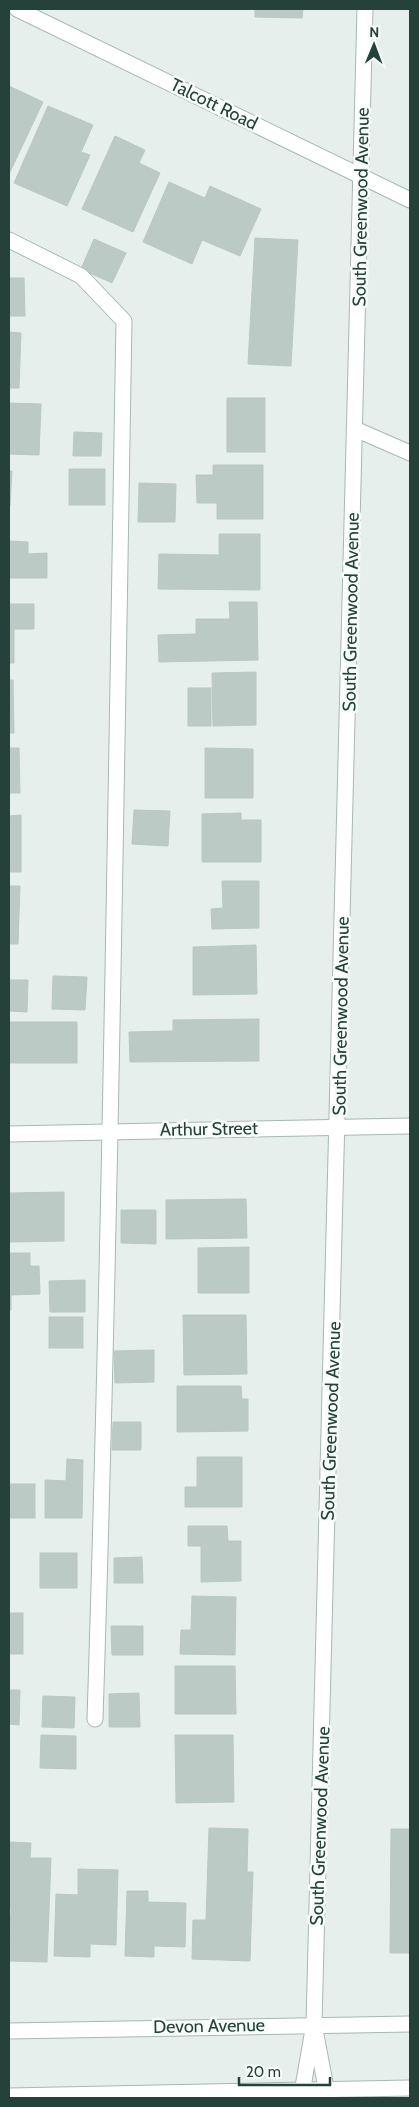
<svg xmlns="http://www.w3.org/2000/svg" width="419" height="2107" font-family="Cabin,sans-serif">
<style>
.building{fill:#bbcac4;stroke:#b8c9c2}
.lines{fill:none;stroke-linecap:round;stroke-linejoin:round}
.minor-casing{stroke:#a8b8b2;stroke-width:17}
.minor{stroke:#fff;stroke-width:15}
.labels{text-anchor:middle;dominant-baseline:central;stroke-width:5;stroke-linejoin:round;paint-order:stroke}
.street-label{font-size:18px;fill:#24423a;stroke:#f7fbf9}
</style>
<rect width="100%" height="100%" fill="#e6efeb"/>
<g class="building">
<path d="M255,9H303L302,18L255,17Z"/>
<path d="M9,86L43,102L9,174Z"/>
<path d="M48,106L93,125L81,152L90,155L67,206L14,183Z"/>
<path d="M115,136L145,150L139,163L160,173L133,232L82,209Z"/>
<path d="M169,182L205,198L210,186L261,209L240,256L202,240L192,264L143,242Z"/>
<path d="M255,238L298,240L291,366L248,364Z"/>
<path d="M94,239L126,253L112,283L81,269Z"/>
<path d="M9,278H24L25,316H9Z"/>
<path d="M9,332L21,333L19,388H9Z"/>
<rect x="227" y="398" width="38" height="54"/>
<path d="M9,403L41,404L39,455L9,454Z"/>
<path d="M74,432L102,433L101,456H73Z"/>
<path d="M213,465H263V519H217V503H197L196,475H213Z"/>
<rect x="69" y="469" width="36" height="36"/>
<path d="M9,471H12L10,506H9Z"/>
<path d="M139,483L176,484L175,522H138Z"/>
<path d="M219,534H260V590L158,589L159,554L219,555Z"/>
<path d="M9,541L28,542V554L47,553V578H9Z"/>
<path d="M229,602H257L258,660L159,662L158,635L196,634V619H230Z"/>
<path d="M9,604H34V629H14V663H9Z"/>
<path d="M256,672V725L213,726L212,673Z"/>
<path d="M9,680H13L14,733H9Z"/>
<rect x="188" y="688" width="23" height="38"/>
<path d="M9,748H19L20,793H9Z"/>
<path d="M205,748L253,749V798H205Z"/>
<path d="M134,810L170,811L168,846L132,844Z"/>
<path d="M241,813V820H261V862H202V814Z"/>
<path d="M21,815V872H9V816Z"/>
<path d="M222,881H259V928L212,929L211,909L223,908Z"/>
<path d="M9,886H20L18,944H9Z"/>
<path d="M256,945L257,994L193,995V947Z"/>
<path d="M53,976L87,977L85,1010L52,1009Z"/>
<path d="M9,980H28L27,1012L9,1011Z"/>
<path d="M259,1019V1061L130,1062L129,1032L173,1031V1020Z"/>
<rect x="9" y="1022" width="68" height="41"/>
<path d="M64,1192V1241L9,1242V1193Z"/>
<path d="M246,1199L247,1238L166,1239V1200Z"/>
<path d="M121,1210H156V1244L121,1243Z"/>
<path d="M249,1247V1293H198V1248Z"/>
<path d="M9,1253H30V1266H39L40,1294L11,1295V1310H9Z"/>
<path d="M85,1280V1312H50L49,1281Z"/>
<path d="M183,1315H246L247,1374L184,1375Z"/>
<rect x="49" y="1317" width="34" height="31"/>
<path d="M154,1350V1382L115,1383L114,1351Z"/>
<path d="M177,1386H241L242,1399H248V1431L177,1432Z"/>
<path d="M113,1422H141V1450H112Z"/>
<path d="M197,1457H242V1507H185V1487H197Z"/>
<path d="M67,1459L83,1460L82,1518H45V1480L66,1481Z"/>
<rect x="9" y="1484" width="26" height="34"/>
<path d="M188,1526H227L228,1541H241V1581L201,1582V1546H188Z"/>
<rect x="40" y="1553" width="37" height="35"/>
<path d="M142,1557L143,1583H114V1558Z"/>
<path d="M192,1596L236,1597L235,1655L180,1654L181,1630H191Z"/>
<rect x="9" y="1613" width="14" height="41"/>
<path d="M111,1626H143V1655H112Z"/>
<path d="M175,1666H235L236,1714H175Z"/>
<path d="M9,1690H20L19,1725L9,1724Z"/>
<path d="M139,1693L140,1727H109V1694Z"/>
<path d="M43,1696L75,1697L74,1728L42,1727Z"/>
<path d="M41,1735L76,1736V1769L40,1768Z"/>
<path d="M175,1735H233L234,1802L176,1803Z"/>
<path d="M209,1828L248,1829L247,1872H253L250,1961L192,1959L193,1920H206Z"/>
<path d="M391,1829H410V1953H390Z"/>
<path d="M9,1842L31,1843L30,1858H51L47,1962L9,1961L11,1908H9Z"/>
<path d="M78,1869L118,1870L116,1945L90,1944V1957L54,1956L56,1894L78,1895Z"/>
<path d="M127,1891H148V1902L186,1903L185,1947L154,1946V1957L125,1956Z"/>
</g>
<g class="lines">
<g class="minor-casing">
<g id="minor">
<path d="M17,9L410,200"/>
<path d="M9,240L81,276L124,321C116,787 110,1253 95,1719"/>
<path d="M355,429L410,453"/>
<path d="M9,1134L410,1126"/>
<path d="M9,2031L410,2024"/>
<path d="M316,2035L328,2098"/>
<path d="M9,2096L410,2088"/>
<path d="M301,2098L314,2024L365,9"/>
</g>
</g>
<use href="#minor" class="minor"/>
</g>
<g class="labels">
<g class="street-label">
<text transform="translate(214 104) rotate(26)">Talcott Road</text>
<text transform="translate(361 207) rotate(-89)">South Greenwood Avenue</text>
<text transform="translate(351 612) rotate(-89)">South Greenwood Avenue</text>
<text transform="translate(341 1016) rotate(-89)">South Greenwood Avenue</text>
<text transform="translate(209 1129) rotate(-1)">Arthur Street</text>
<text transform="translate(331 1421) rotate(-88)">South Greenwood Avenue</text>
<text transform="translate(320 1826) rotate(-88)">South Greenwood Avenue</text>
<text transform="translate(209 2026) rotate(-1)">Devon Avenue</text>
</g>
</g>
<rect width="419" height="2107" fill="none" stroke="#24423a" stroke-width="20"/>
<g transform="translate(374 45) rotate(1)" stroke="#f7fbf9" stroke-width="4" paint-order="stroke">
<path d="M0-4L9 19L0 12L-9 19Z" fill="#24423a"/>
<text y="-8" font-size="14" font-weight="bold" text-anchor="middle" fill="#24423a">N</text>
</g>
<path d="M239 2077v8h91v-8" fill="none" stroke="#24423a" stroke-width="2.5"/>
<text x="246" y="2077" font-size="15" fill="#24423a" stroke="#f7fbf9" stroke-width="4" paint-order="stroke">20 m</text>
</svg>
